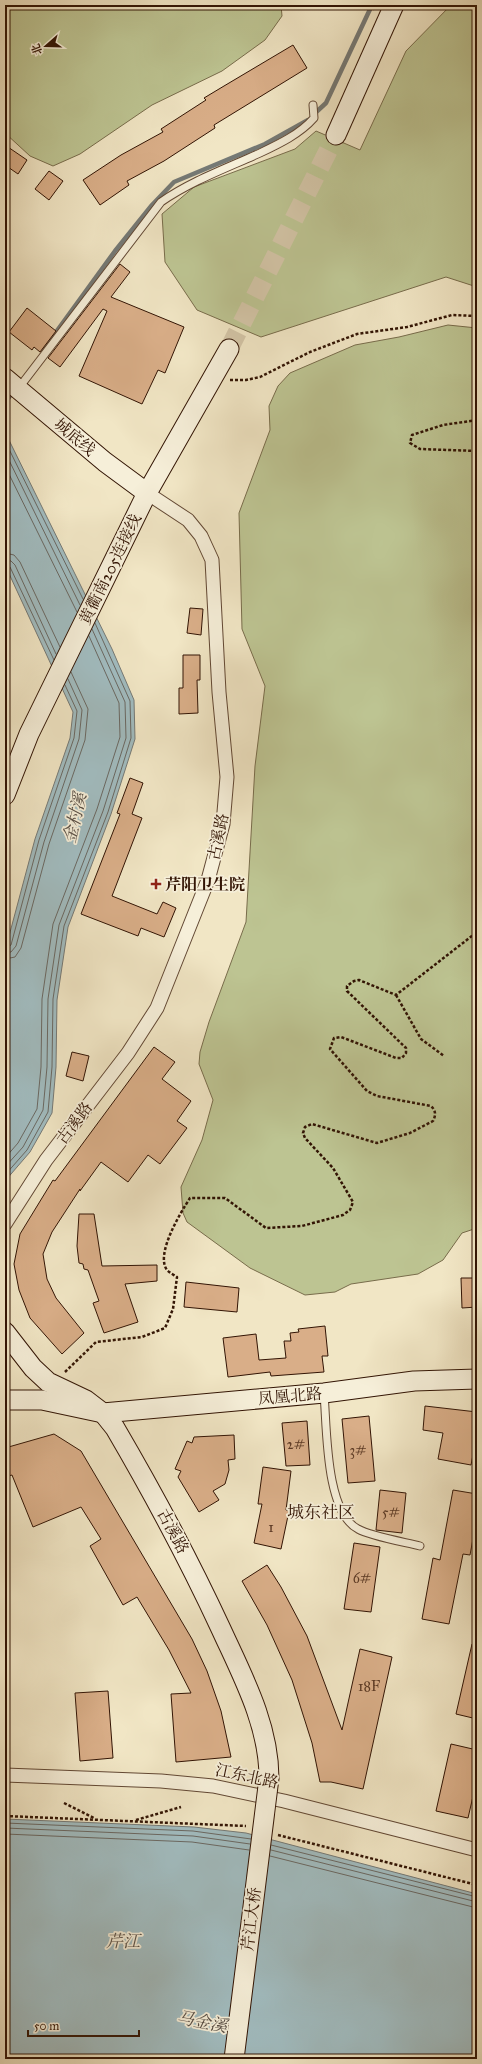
<svg xmlns="http://www.w3.org/2000/svg" width="482" height="2064" font-family="'IM FELL Great Primer','Noto Serif SC',serif">
<style>
.green{fill:#bdc492;stroke:#786c4b}
.water{fill:#a1bcc0;stroke:#757975}
.lines{fill:none;stroke-linecap:round;stroke-linejoin:round}
.shore{stroke:#6a6862;stroke-width:1}
.stream{stroke:#757975;stroke-width:4.5}
.building{fill:#d9ae88;stroke:#321404}
.secondary-tunnel{stroke:#d4c6a8;stroke-width:19;stroke-dasharray:19 10;stroke-linecap:butt}
.lane-casing{stroke:#624834;stroke-width:9}
.street-casing{stroke:#624834;stroke-width:15}
.secondary-casing{stroke:#321404;stroke-width:21}
.path{stroke:#321404;stroke-width:2.5;stroke-dasharray:3 2;stroke-linecap:butt}
.lane{stroke:#f6efd9;stroke-width:7}
.street{stroke:#f6efd9;stroke-width:13}
.secondary{stroke:#f6efd9;stroke-width:19}
.secondary-bridge-casing{stroke:#321404;stroke-width:21;stroke-linecap:butt}
.secondary-bridge{stroke:#f6efd9;stroke-width:19}
.poi-dot{fill:#8f2418;stroke:#f6efd9;stroke-width:1.5}
.labels{text-anchor:middle;dominant-baseline:central;stroke-width:3.5;stroke-linejoin:round;paint-order:stroke}
.number-label{font-size:14px;fill:#5c3a25}
.street-label{font-size:16px;fill:#321404;stroke:#f6efd9}
.poi-label{font-size:16px;font-weight:bold;fill:#321404;stroke:#f6efd9;text-anchor:start}
.water-label{font-size:17px;font-style:italic;fill:#594f46;stroke:#f6efd9}
.neighbourhood-label{font-size:17px;fill:#321404;stroke:#f6efd9}
</style>
<rect width="100%" height="100%" fill="#f1e6c5"/>
<filter id="stains"><feTurbulence type="fractalNoise" baseFrequency=".005" numOctaves="4"/><feColorMatrix values="0 0 0 0 .2 0 0 0 0 .09 0 0 0 0 .02 0 0 0 .5 -.17"/></filter>
<radialGradient id="worn" r=".72"><stop offset=".6" stop-color="#630" stop-opacity="0"/><stop offset="1" stop-color="#630" stop-opacity=".3"/></radialGradient>
<g class="green">
<path d="M5,5H281L282,16L265,40L222,71L152,105L80,154L53,166L30,156L5,133Z"/>
<path d="M451,5H477V287L446,277L261,337L197,310L165,262L162,214L194,187L295,149L316,131L360,150L406,51Z"/>
<path d="M448,325L477,328V1228L462,1233L443,1260L418,1274L351,1284L335,1292L305,1295L250,1268L187,1222L183,1213L181,1187L202,1140L213,1100L199,1064L200,1052L209,1022L246,922L255,766L265,686L242,629L239,513L270,430L269,406L278,386L290,373L355,345L399,337Z"/>
</g>
<g class="water">
<path d="M5,432L112,649L134,700L135,739L111,814L68,927L57,1000L56,1067L52,1113L30,1152L5,1181V951L35,839L70,738L73,712L5,565Z"/>
<path d="M5,1819L194,1827L246,1833L477,1894V2059H5Z"/>
</g>
<g class="lines">
<g class="shore">
<path d="M5,441L83,599"/>
<path d="M5,452L80,605"/>
<path d="M5,466L77,612"/>
<path d="M5,553L14,555L20,562L60,647"/>
<path d="M5,559L11,561L15,565L56,654"/>
<path d="M5,564L10,567L54,660"/>
<path d="M5,948L11,945L39,840L74,738L77,711L65,685"/>
<path d="M5,953L11,952L16,946L44,842L79,739L82,710L68,679"/>
<path d="M5,959L15,957L21,948L49,844L85,740L88,709L71,672"/>
<path d="M5,1158L18,1143L37,1109L41,1067L42,999L53,924L97,809L120,737L119,703L89,636"/>
<path d="M5,1167L23,1147L43,1110L47,1067L48,999L59,925L103,811L126,738L125,702L92,629"/>
<path d="M5,1175L27,1150L48,1112L52,1067L53,999L64,926L108,812L131,738L130,701L95,623"/>
<path d="M5,1823L193,1831L251,1839"/>
<path d="M5,1828L193,1836L250,1844"/>
<path d="M5,1834L192,1842L249,1850"/>
<path d="M271,1845L477,1897"/>
<path d="M271,1850L477,1902"/>
<path d="M270,1856L477,1908"/>
</g>
<g class="stream">
<path d="M313,115L326,103L372,5"/>
<path d="M43,350L115,251L152,205L174,182L265,144L308,120"/>
<path d="M5,403L14,390"/>
</g>
</g>
<g class="building">
<path d="M293,45L307,68L214,125L215,128L164,161L127,181L129,185L100,205L83,180L121,155L163,132L161,129L206,100L204,98L224,86Z"/>
<path d="M5,145L27,160L18,174L5,165Z"/>
<path d="M49,171L63,181L49,200L35,189Z"/>
<path d="M120,264L130,272L111,297L184,327L165,373L158,370L142,404L79,376L107,311L103,309L60,367L48,358Z"/>
<path d="M27,308L56,331L40,352L34,347L32,350L9,332Z"/>
<path d="M190,608L203,609L201,635L187,633Z"/>
<path d="M183,655H200V680H197L198,713L179,714V688H183Z"/>
<path d="M130,778L143,783L132,814L142,818L112,896L157,914L163,902L176,908L164,937L141,928L138,936L81,914L120,814L117,813Z"/>
<path d="M154,1047L175,1062L162,1079L191,1101L177,1121L187,1128L160,1164L148,1155L128,1182L101,1162L80,1191V1189L52,1232L43,1254L47,1279L56,1298L84,1333L62,1354L30,1318L19,1290L14,1264L20,1234L53,1180L55,1181Z"/>
<path d="M72,1052L89,1056L83,1081L66,1076Z"/>
<path d="M79,1214H94L102,1266L157,1265V1281L125,1284L138,1322L104,1333L93,1303L99,1301L88,1270L84,1269L83,1264L79,1263L77,1246Z"/>
<path d="M461,1278H477V1307L462,1308Z"/>
<path d="M186,1282L239,1288L237,1312L184,1307Z"/>
<path d="M325,1326L328,1356H322L324,1372L271,1376L270,1372L228,1377L223,1338L256,1334L259,1360L286,1358L284,1341H291L290,1333L299,1332L298,1329Z"/>
<path d="M425,1406L477,1412V1434L471,1465L438,1459L443,1433L423,1430Z"/>
<path d="M369,1416L375,1481L348,1483L342,1419Z"/>
<path d="M307,1421L310,1465L286,1466L282,1423Z"/>
<path d="M54,1434L81,1451L192,1639L207,1671L221,1711L231,1757L176,1762L171,1694L191,1693L169,1650L137,1597L123,1605L90,1546L101,1539L81,1507L33,1527L12,1475L5,1477V1448Z"/>
<path d="M234,1435L235,1459L228,1460L229,1470L225,1484L213,1491L219,1500L199,1512L178,1477L181,1471L175,1469L187,1441L192,1443L194,1437Z"/>
<path d="M263,1467L291,1471L286,1510L289,1511L281,1549L254,1543L262,1504H258Z"/>
<path d="M380,1490L406,1493L402,1533L376,1530Z"/>
<path d="M453,1490L477,1494V1517L470,1555L463,1554L449,1624L422,1619L433,1558L440,1560Z"/>
<path d="M354,1543L380,1547L371,1612L344,1609Z"/>
<path d="M267,1565L281,1587L307,1636L342,1730L360,1649L392,1657L363,1789L331,1782H320L312,1743L292,1680L267,1625L242,1581Z"/>
<path d="M472,1644L477,1645V1719L456,1714Z"/>
<path d="M108,1691L113,1758L80,1761L75,1693Z"/>
<path d="M451,1744L477,1750V1779L468,1818L436,1811Z"/>
</g>
<g class="lines">
<path class="secondary-tunnel" d="M229,349L336,135"/>
<g class="lane-casing">
<g id="lane">
<path d="M18,389L161,202C191,181 227,168 260,153C279,144 300,134 314,118L313,105"/>
<path d="M324,1394C327,1426 325,1512 358,1529C370,1536 404,1542 420,1546"/>
</g>
</g>
<g class="street-casing">
<g id="street">
<path d="M5,1224L46,1160L128,1053L157,1008L208,880L223,824L227,777L219,692L212,560L201,536L188,520L147,493"/>
<path d="M5,1775L161,1781L213,1786L284,1801L477,1850"/>
</g>
</g>
<g class="secondary-casing">
<g id="secondary">
<path d="M336,135L394,5"/>
<path d="M5,378L105,462L147,493"/>
<path d="M5,795L29,734L147,493L229,349"/>
<path d="M5,1332L33,1368L48,1382L86,1400L103,1413L115,1428C153,1493 189,1560 221,1629C243,1677 269,1725 269,1778"/>
<path d="M5,1400H42L103,1413L324,1393L414,1381L477,1379"/>
</g>
</g>
<g class="path">
<path d="M362,5L374,9"/>
<path d="M230,380H246L260,377L310,352L357,334L407,327L452,315L477,316"/>
<path d="M477,420L443,425L412,435L410,443L420,449L477,451"/>
<path d="M396,995L421,1039L444,1056"/>
<path d="M65,1372L96,1342L142,1337L165,1328L173,1309L177,1277C174,1275 170,1273 167,1270C155,1254 181,1212 190,1198H225L266,1228L302,1226L343,1215L350,1210L353,1202L333,1168L305,1138L303,1133L305,1127L312,1124L377,1143L410,1133L433,1121C436,1115 436,1111 431,1106L377,1096L367,1091L330,1049L334,1038L341,1037L396,1058H402L406,1053V1048L347,991V986L354,981L359,980L396,995L477,932"/>
<path d="M64,1803L94,1818"/>
<path d="M5,1816L246,1826"/>
<path d="M136,1820L181,1807"/>
<path d="M278,1835L477,1885"/>
</g>
<use href="#lane" class="lane"/>
<use href="#street" class="street"/>
<use href="#secondary" class="secondary"/>
<g class="secondary-bridge-casing">
<path id="secondary-bridge" d="M234,2059L269,1778"/>
</g>
<use href="#secondary-bridge" class="secondary-bridge"/>
</g>
<path class="poi-dot" d="M154 878h4v4h4v4h-4v4h-4v-4h-4v-4h4z"/>
<g class="labels">
<g class="number-label">
<text x="296" y="1444">2#</text>
<text x="358" y="1450">3#</text>
<text x="391" y="1512">5#</text>
<text x="271" y="1527">1</text>
<text x="362" y="1578">6#</text>
<text x="369" y="1686">18F</text>
</g>
<g class="street-label">
<text transform="translate(75 437) rotate(40)">城底线</text>
<text transform="translate(110 569) rotate(-64)">黄衢南205连接线</text>
<text transform="translate(218 837) rotate(-78)">古溪路</text>
<text transform="translate(74 1123) rotate(-53)">古溪路</text>
<text transform="translate(290 1396) rotate(-5)">凤凰北路</text>
<text transform="translate(173 1531) rotate(62)">古溪路</text>
<text transform="translate(247 1776) rotate(12)">江东北路</text>
<text transform="translate(251 1919) rotate(-83)">芹江大桥</text>
</g>
<g class="poi-label">
<text x="165" y="884">芹阳卫生院</text>
</g>
<g class="water-label">
<text transform="translate(75 818) rotate(-77)">金村溪</text>
<text x="123" y="1941">芹江</text>
<text transform="translate(202 2022) rotate(11)">马金溪</text>
</g>
<g class="neighbourhood-label">
<text x="321" y="1512">城东社区</text>
</g>
</g>
<rect width="482" height="2064" fill="none" stroke="#f1e6c5" stroke-width="20"/>
<rect x="6" y="6" width="470" height="2052" fill="none" stroke="#321404" stroke-width="2"/>
<rect x="10" y="10" width="462" height="2044" fill="none" stroke="#321404"/>
<g transform="translate(46 46) rotate(250)" stroke="#f6efd9" stroke-width="3" paint-order="stroke">
<path d="M0-3L7 15L0 10L-7 15Z" fill="#321404"/>
<text y="-6" font-size="11" font-weight="bold" text-anchor="middle" fill="#321404">北</text>
</g>
<path d="M28 2030v6h111v-6" fill="none" stroke="#321404" stroke-width="2"/>
<text x="34" y="2030" font-size="12" fill="#321404" stroke="#f6efd9" stroke-width="3" paint-order="stroke">50 m</text>
<rect width="100%" height="100%" filter="url(#stains)"/>
<rect width="100%" height="100%" fill="url(#worn)"/>
</svg>
